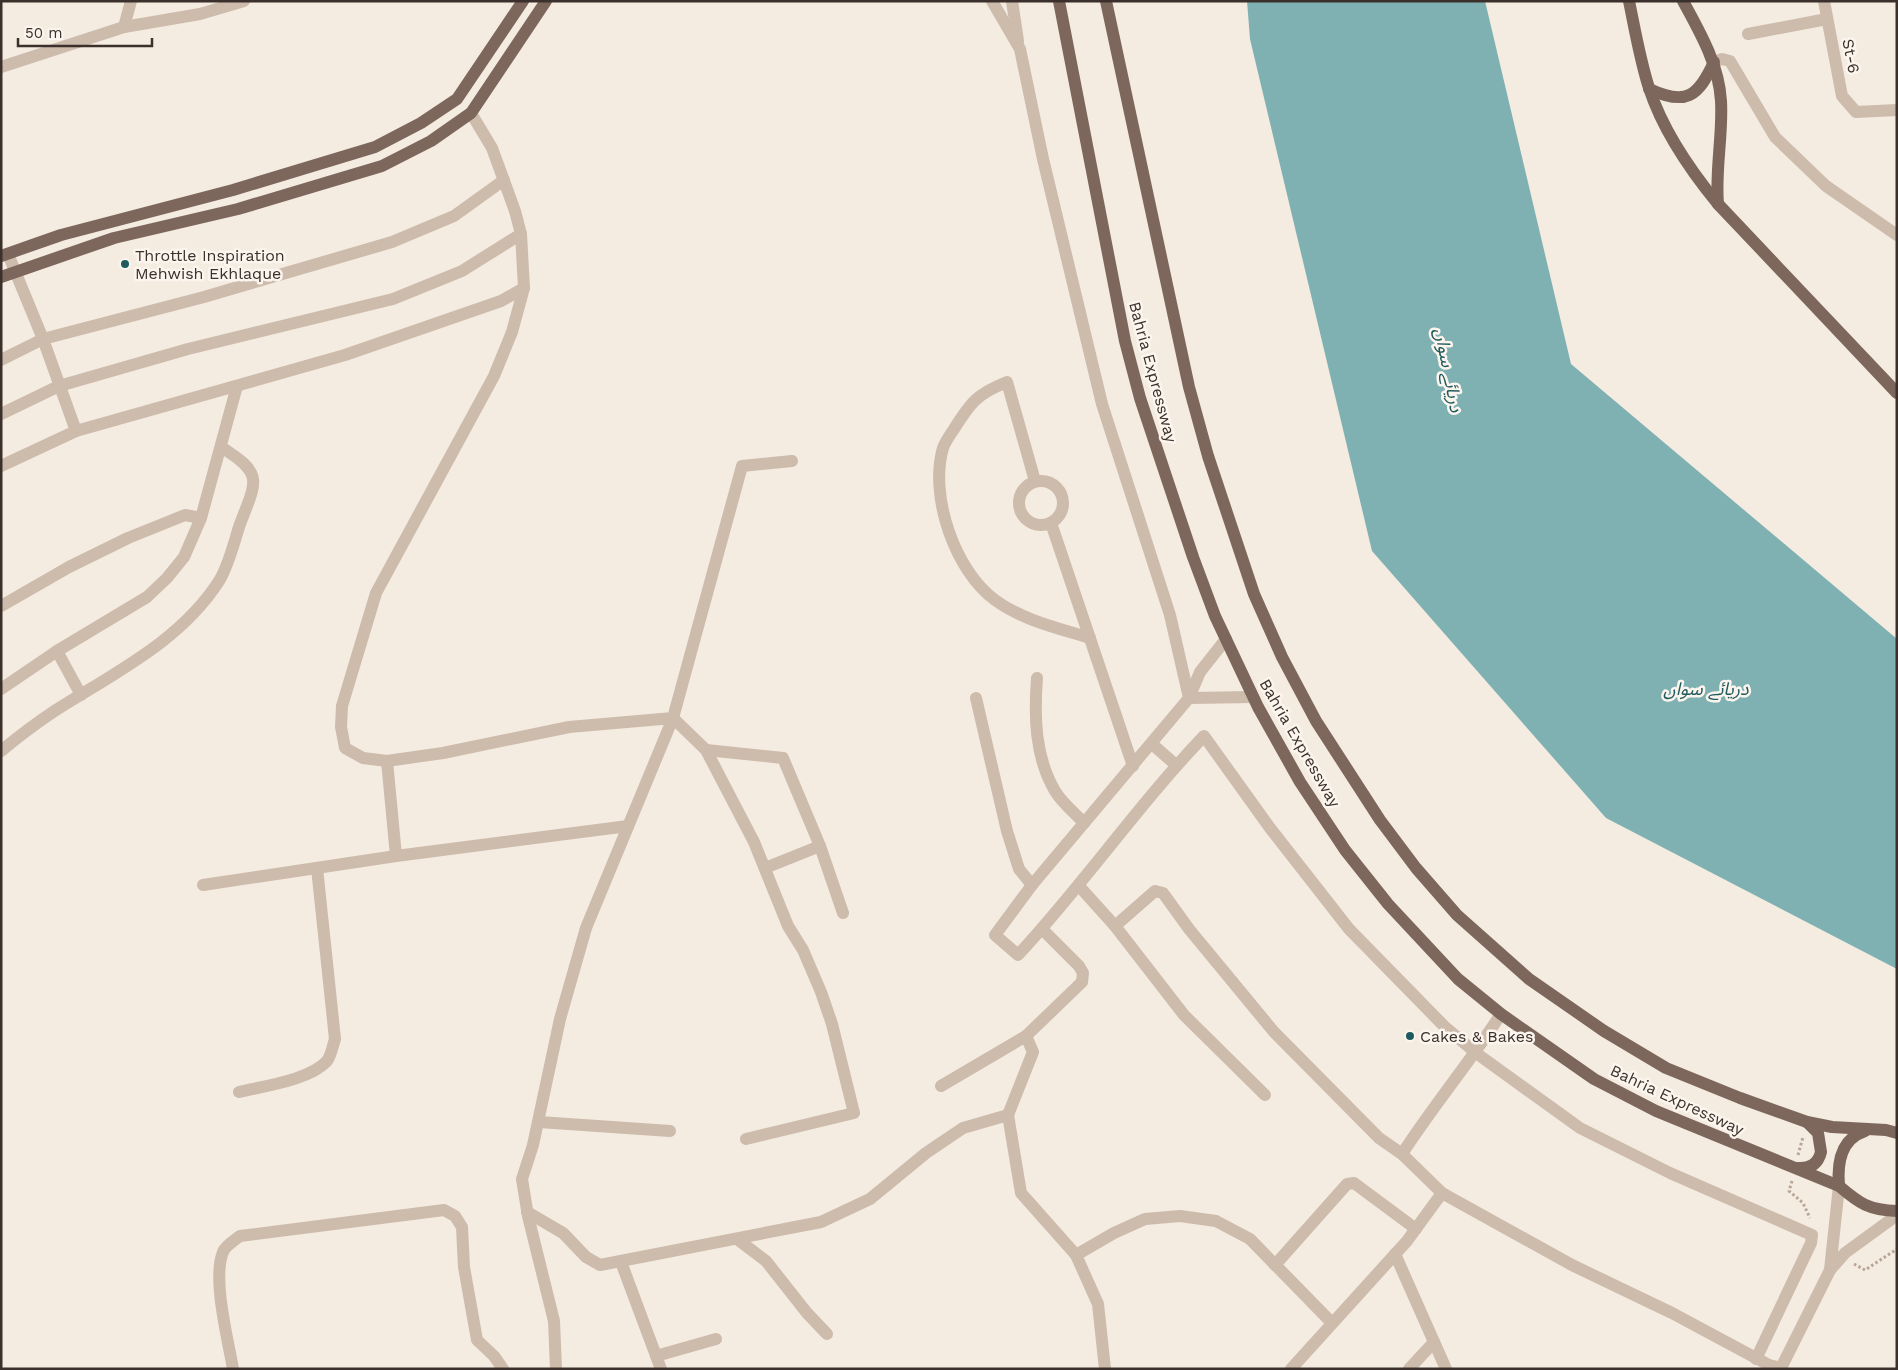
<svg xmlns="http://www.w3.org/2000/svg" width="1898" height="1370" font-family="'Work Sans','Noto Sans Arabic',sans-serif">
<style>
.water{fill:#7fb0b2}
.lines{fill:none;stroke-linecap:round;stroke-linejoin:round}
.path{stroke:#b9a596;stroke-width:3;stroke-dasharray:2.5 2.5;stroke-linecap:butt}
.minor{stroke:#cdbbac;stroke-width:12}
.major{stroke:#7d675c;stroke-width:12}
.poi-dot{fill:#1f5a5e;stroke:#fbf5ee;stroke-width:2}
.labels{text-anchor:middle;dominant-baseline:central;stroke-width:5;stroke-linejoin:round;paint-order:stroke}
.street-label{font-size:16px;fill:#3b302b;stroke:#fbf5ee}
.poi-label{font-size:16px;fill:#3b302b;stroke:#fbf5ee;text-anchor:start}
.water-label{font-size:18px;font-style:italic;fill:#1f5a5e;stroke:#fbf5ee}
</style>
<rect width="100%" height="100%" fill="#f4ebe1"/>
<path class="water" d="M1247,1H1485L1571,364L1897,639V969L1606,818L1372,551L1250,39Z"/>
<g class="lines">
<g class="path">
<path d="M1798,1155L1803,1137"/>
<path d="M1792,1181L1789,1191L1803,1203L1810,1218"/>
<path d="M1854,1264L1865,1270L1897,1249"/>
</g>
<g class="minor">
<path d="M992,1L1020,49L1043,159L1102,404L1170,615L1189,698"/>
<path d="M1012,1L1018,41"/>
<path d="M1824,1L1842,96L1856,112L1897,110"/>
<path d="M124,27L131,1"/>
<path d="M1748,34L1827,19"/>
<path d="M1714,62L1722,59L1730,61L1775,137L1826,186L1897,235"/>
<path d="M1,67L124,27L200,14L244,1"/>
<path d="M471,113L492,148L515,211L521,234L524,288L512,332L494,376L376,593L342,706L341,727L345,748L363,758L387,761L443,753L569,727L673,718L706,750L754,842L788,926L803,950L821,992L832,1024L854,1113L746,1139"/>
<path d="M8,254L43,339L76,431"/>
<path d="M1,360L43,339L204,297L392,242L454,216L504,180"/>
<path d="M1,414L59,386L188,349L393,299L462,271L521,234"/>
<path d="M1,466L76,431L345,355L501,301L524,288"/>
<circle cx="1041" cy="503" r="22"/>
<path d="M1035,481L1007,382C977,394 971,402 954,429C950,435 945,442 943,448C929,496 955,571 995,600C1022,620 1058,628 1090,638"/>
<path d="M1051,523L1133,766"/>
<path d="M1,606L69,567L128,538L185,515L201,518L237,386"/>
<path d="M57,651L81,695"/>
<path d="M1037,678C1034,717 1035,757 1055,791C1062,803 1075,813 1084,823"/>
<path d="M1,689L57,651L147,597L167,578L184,557L201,518"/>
<path d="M1253,697L1189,698L1032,885L995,935L1018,955C1083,885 1138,805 1204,736L1270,828L1349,929L1444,1026L1476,1053L1580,1128L1670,1173L1812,1235L1811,1243L1756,1359"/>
<path d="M976,698L1007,831L1019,869L1032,885"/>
<path d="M1189,698L1200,672L1226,639"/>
<path d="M1152,744L1176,765"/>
<path d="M706,750L783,758L820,846L843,913"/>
<path d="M1,751C18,737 35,724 53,712C112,674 180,642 219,581C229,565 234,542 240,524C257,480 264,474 221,447"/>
<path d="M387,761L396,856"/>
<path d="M765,868L820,846"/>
<path d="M203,885L396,856L628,826"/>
<path d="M1079,886L1115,926L1184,1015L1265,1095"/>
<path d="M1115,926L1155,891L1163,893L1189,929L1274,1032L1379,1138L1402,1154L1442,1193L1572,1265L1672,1313L1769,1365L1781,1368L1830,1270L1845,1253L1897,1215"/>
<path d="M941,1086L1026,1036L1082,982L1083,973L1079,966L1042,929"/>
<path d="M239,1092C264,1086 310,1080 327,1061C331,1056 333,1045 335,1039L317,868"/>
<path d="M1008,1115L1021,1193L1076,1255L1098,1304L1105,1369"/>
<path d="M539,1122L670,1131"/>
<path d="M1402,1154C1433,1106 1470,1062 1501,1014"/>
<path d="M527,1212L563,1233L586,1257L600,1265L821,1222L870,1199L926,1153L963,1128L1008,1115L1033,1052L1026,1036"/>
<path d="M737,1239L766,1261L807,1313L827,1334"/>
<path d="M1395,1254L1446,1369"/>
<path d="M1076,1255L1114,1233L1145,1219L1180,1216L1216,1221L1250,1239L1332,1323"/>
<path d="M621,1262L661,1369"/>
<path d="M1275,1265L1347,1184L1354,1183L1416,1229"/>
<path d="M1830,1270L1839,1186"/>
<path d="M656,1356L716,1339"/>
<path d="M233,1369C228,1339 212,1279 223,1252C225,1246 235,1240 240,1236L444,1210L455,1216L462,1227L464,1267L477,1340L494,1356L503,1369"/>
<path d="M556,1369L554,1321L528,1216L522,1179L533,1145L560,1019L586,928L673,718L742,466L792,461"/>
<path d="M1291,1369L1407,1241L1442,1193"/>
<path d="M1409,1369L1434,1342"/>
</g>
<g class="major">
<path d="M1059,1L1125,341L1140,398L1193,557L1215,616L1258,707L1300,782L1345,850L1388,904L1458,979L1501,1014L1594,1079L1656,1111L1839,1186C1860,1204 1869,1210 1897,1211"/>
<path d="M1106,1L1189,387L1208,456L1254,594L1282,657L1316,721L1380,820L1416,868L1457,915L1529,979L1604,1031L1666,1068L1740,1098L1807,1122L1832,1127L1886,1130L1897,1133"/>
<path d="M1629,1C1635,30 1640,60 1649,88C1663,131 1690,170 1718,204L1897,393"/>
<path d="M1683,1C1700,32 1719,65 1721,101C1723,135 1715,170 1718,204"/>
<path d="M1649,89C1686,106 1698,97 1714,62"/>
<path d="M1,256L61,235L233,190L375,147L421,123L457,99L523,1"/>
<path d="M1,277L114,238L238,209L382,166L431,141L471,113L546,1"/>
<path d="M1797,1168C1810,1169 1818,1164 1821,1152L1818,1133L1807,1122"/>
<path d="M1839,1186C1837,1162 1841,1139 1865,1131"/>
</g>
</g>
<g class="poi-dot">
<circle cx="125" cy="264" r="5"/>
<circle cx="1410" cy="1036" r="5"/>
</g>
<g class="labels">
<g class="street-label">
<text transform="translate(1851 56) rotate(79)">St-6</text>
<text transform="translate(1153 372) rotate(75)">Bahria Expressway</text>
<text transform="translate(1300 743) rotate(60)">Bahria Expressway</text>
<text transform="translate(1677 1100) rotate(25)">Bahria Expressway</text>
</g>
<g class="poi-label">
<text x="135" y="255">Throttle Inspiration<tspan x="135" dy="18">Mehwish Ekhlaque</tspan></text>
<text x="1420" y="1036">Cakes &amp; Bakes</text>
</g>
<g class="water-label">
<text transform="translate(1449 370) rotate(79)">دریائے سواں</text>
<text x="1706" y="688">دریائے سواں</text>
</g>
</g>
<rect width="1898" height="1370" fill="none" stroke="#3b302b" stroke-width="5"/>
<path d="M18 38v8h134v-8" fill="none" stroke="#3b302b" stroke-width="2.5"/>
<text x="25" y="38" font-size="15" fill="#3b302b" stroke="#fbf5ee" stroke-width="4" paint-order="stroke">50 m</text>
</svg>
